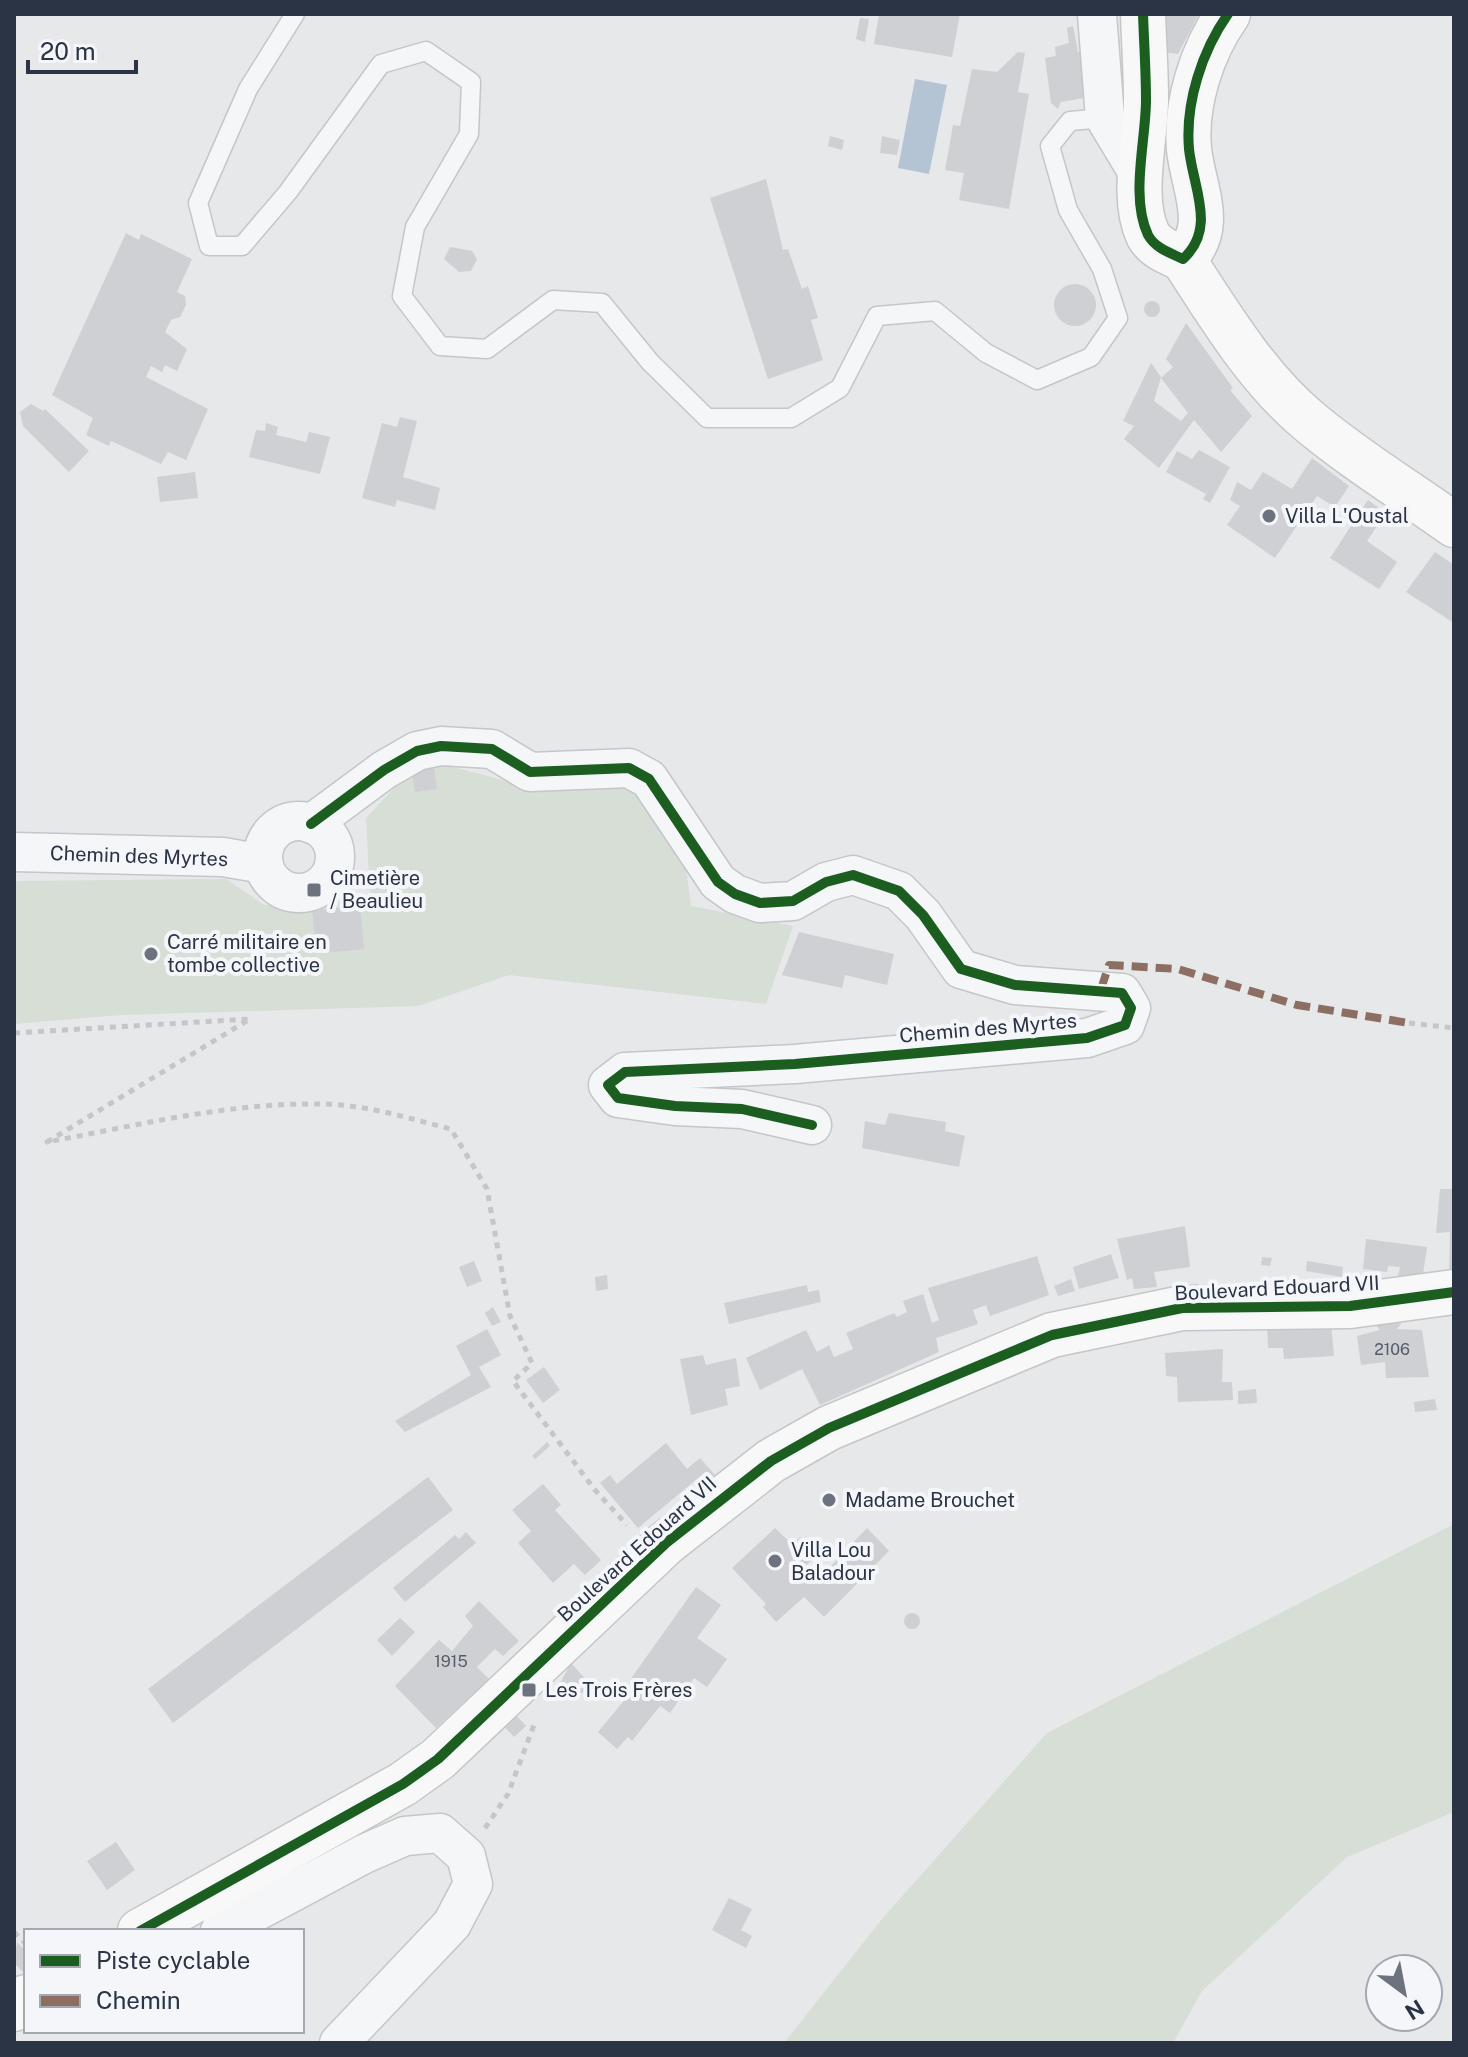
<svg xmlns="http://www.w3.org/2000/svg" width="1468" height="2057" font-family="'Public Sans',sans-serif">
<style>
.green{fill:#d6ded6}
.water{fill:#b4c4d5}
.building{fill:#ced0d3}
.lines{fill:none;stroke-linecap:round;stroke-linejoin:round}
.lane-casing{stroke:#c4c6c8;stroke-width:21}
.street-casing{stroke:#c4c6c8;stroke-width:41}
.secondary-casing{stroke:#c4c6c8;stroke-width:47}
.path{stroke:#c5c6ca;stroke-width:5;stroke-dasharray:6 6;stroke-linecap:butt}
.lane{stroke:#f5f6f7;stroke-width:18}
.street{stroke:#f5f6f7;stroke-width:38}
.secondary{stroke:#f8f8f8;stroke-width:44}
.quiet{stroke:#8d6e63;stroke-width:8;stroke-dasharray:16 8;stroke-linecap:butt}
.cycleway-casing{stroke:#f4f6f9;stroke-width:15}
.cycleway{stroke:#1b5e20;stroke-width:10}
.poi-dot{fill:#6c737f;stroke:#f4f6f9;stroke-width:3}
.labels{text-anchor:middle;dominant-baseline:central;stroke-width:8;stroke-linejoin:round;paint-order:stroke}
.number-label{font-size:16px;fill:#545c69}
.poi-label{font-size:20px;fill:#2b3445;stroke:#f4f6f9;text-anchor:start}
.street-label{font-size:20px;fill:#2b3445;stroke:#f4f6f9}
</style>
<rect width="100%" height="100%" fill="#e6e8ea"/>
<g class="green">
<path d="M433,762L538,789L610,784L638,789L685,861L691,906L793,926L766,1004L509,975L418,1006L121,1015L14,1024V881L226,879L264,905L370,896L366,818L412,769Z"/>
<path d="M1454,1524V1812L1347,1857L1202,1991L1173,2043H784L882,1919L1047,1733Z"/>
</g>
<path class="water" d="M915,79L947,85L929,174L898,168Z"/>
<g class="building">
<path d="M879,14H960L952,57L874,44Z"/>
<path d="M1161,14H1199L1178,54L1165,52Z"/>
<path d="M860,18L869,19L865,42L856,39Z"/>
<path d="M1073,26L1078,52L1084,51L1090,97L1061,102L1058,109L1051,103L1045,58L1056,56L1055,47L1069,43L1067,28Z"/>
<path d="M1018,52L1025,53L1018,92L1029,94L1009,209L959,200L964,173L945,170L953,125L960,126L972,69L997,72Z"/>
<path d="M830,136L844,140L842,150L828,146Z"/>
<path d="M882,136L900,140L897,155L880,153Z"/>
<path d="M766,179L783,250L788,249L802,289L808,286L818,318L811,320L823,360L768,379L710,198Z"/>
<path d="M126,233L139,240L141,234L192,259L177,292L185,296L186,305L180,317L171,320L165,332L187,349L177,371L165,365L162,372L151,366L146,377L208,409L186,460L168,452L161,464L111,441L109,446L86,435L93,418L52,395Z"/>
<path d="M450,247L472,251L477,259L471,271L459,272L444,259Z"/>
<circle cx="1075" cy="305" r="21"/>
<circle cx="1152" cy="309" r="8"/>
<path d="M1186,323L1233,388L1230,390L1252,416L1221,452L1194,420L1159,468L1124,439L1134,426L1123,421L1151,363L1161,377L1154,401L1181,421L1188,413L1161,378L1173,367L1166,359Z"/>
<path d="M31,404L43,411L45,409L89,451L69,472L23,426L20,412Z"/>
<path d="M400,417L417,421L403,477L440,488L435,510L397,500L395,507L362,498L382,423L397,427Z"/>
<path d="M266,423L278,427L276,435L306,442L309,432L330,437L320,474L249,457L256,430L265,431Z"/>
<path d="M1199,450L1230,467L1210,503L1203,499L1206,494L1166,472L1177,451L1192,459Z"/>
<path d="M1312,458L1349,486L1335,507L1317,496L1275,558L1227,525L1240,506L1230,500L1237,482L1251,490L1263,472L1292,489Z"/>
<path d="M195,472L198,498L160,502L157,477Z"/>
<path d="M1368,500L1386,513L1367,541L1397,562L1379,589L1330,558Z"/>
<path d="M1435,552L1454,565V623L1406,592Z"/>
<path d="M434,767L437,789L415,792L412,772Z"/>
<path d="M360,906L364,949L334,952L316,947L312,910Z"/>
<path d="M799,932L894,954L887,985L845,975L842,988L782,975Z"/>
<path d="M889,1113L946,1122L945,1131L965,1136L959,1167L862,1148L865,1121L885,1125Z"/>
<path d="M1440,1189H1454V1270L1449,1271L1450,1232L1436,1233Z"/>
<path d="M1185,1226L1190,1267L1154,1272L1157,1287L1134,1289L1132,1278L1127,1280L1117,1239Z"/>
<path d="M1366,1239L1427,1247L1423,1274L1398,1276L1400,1267L1388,1266L1387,1272L1363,1269Z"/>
<path d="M1111,1254L1119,1278L1079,1289L1073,1267Z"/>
<path d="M1037,1256L1049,1295L990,1316L986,1305L973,1310L978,1324L936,1338L939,1352L820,1405L802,1369L760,1390L746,1358L806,1330L817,1352L829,1345L834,1357L853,1349L846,1333L894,1313L897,1317L907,1312L903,1301L923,1294L932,1323L939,1320L928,1288Z"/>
<path d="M1262,1257L1272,1258L1270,1266L1261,1265Z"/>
<path d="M474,1261L482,1281L467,1287L459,1267Z"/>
<path d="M1307,1261L1343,1267L1342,1277L1306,1271Z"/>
<path d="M607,1275L608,1289L596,1291L595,1277Z"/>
<path d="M1071,1279L1075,1291L1058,1296L1054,1286Z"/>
<path d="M807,1285L808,1292L819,1290L821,1302L729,1324L724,1303Z"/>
<path d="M493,1307L501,1322L492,1326L485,1313Z"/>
<path d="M1406,1317L1397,1329L1422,1330L1429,1377L1386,1378L1385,1362L1361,1365L1357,1336L1380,1330L1371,1320Z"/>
<path d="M1267,1323H1331L1334,1356L1284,1359L1283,1348H1268Z"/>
<path d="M487,1329L501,1355L479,1367L491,1387L405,1432L395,1421L471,1375L456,1346Z"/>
<path d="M1223,1349L1222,1382H1232L1233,1400L1178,1402L1177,1377L1166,1376L1165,1353Z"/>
<path d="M703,1355L706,1365L736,1358L740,1386L725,1389L728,1405L691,1415L680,1359Z"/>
<path d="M544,1367L560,1390L543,1403L526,1380Z"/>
<path d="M1256,1389L1257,1403L1238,1404V1391Z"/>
<path d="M1435,1399L1437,1410L1415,1412L1414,1402Z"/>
<path d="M547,1442L550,1446L535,1459L532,1456Z"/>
<path d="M666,1443L687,1469L700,1458L715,1475L703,1486L697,1479L638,1528L600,1483L610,1475L617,1484Z"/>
<path d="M428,1477L453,1510L173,1723L148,1689Z"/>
<path d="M543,1484L561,1505L555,1510L601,1560L585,1575L574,1564L553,1583L518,1543L531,1531L512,1510Z"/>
<path d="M775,1528L793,1545L800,1537L817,1555L795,1576L803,1584L808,1580L814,1584L867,1528L889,1551L824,1617L804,1597L776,1622L763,1607L766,1604L732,1568Z"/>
<path d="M466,1532L476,1543L405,1602L393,1588L455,1535L459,1539Z"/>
<path d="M696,1587L721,1605L697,1638L727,1659L707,1687L694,1678L670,1713L660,1706L632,1741L628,1737L617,1749L598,1732L627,1697L635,1684L630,1680Z"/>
<path d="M479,1601L519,1641L503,1656L495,1649L477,1667L489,1679L436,1728L395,1686L439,1640L452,1651L473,1626L465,1616Z"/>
<circle cx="912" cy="1621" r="8"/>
<path d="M400,1618L415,1632L392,1656L377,1640Z"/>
<path d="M571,1663L591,1685L573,1701L559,1685Z"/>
<path d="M512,1711L526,1726L514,1737L500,1722Z"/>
<path d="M116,1842L135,1870L107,1890L87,1861Z"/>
<path d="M729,1898L752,1909L741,1930L752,1936L746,1948L712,1930Z"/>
<path d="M17,1942L26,1952L23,1972L14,1963Z"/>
</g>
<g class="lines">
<g class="lane-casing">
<path id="lane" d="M295,14L248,89L198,203L209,246H242L288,192L381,64L426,51L471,82L469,134L415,227L402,296L440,346L487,349L553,300L602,303L650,362L707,418H791L840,388L877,316L935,311L986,353L1037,380L1091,357L1118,318L1102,269L1068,210L1050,146L1070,121L1105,118"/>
</g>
<g class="street-casing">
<g id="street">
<path d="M1097,14L1105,118L1140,176"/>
<circle cx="299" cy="857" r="36"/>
<path d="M311,824L384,770L417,751L441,746L492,749L530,772L629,768L649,779L718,882L735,894L760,903L793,901L826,882L853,875L899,891L923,915L961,969L1015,985L1122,993L1131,1008L1125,1025L1087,1038L795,1064L625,1072L608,1085L618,1098L675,1106L742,1109L812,1125"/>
<path d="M14,852L223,857L263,864"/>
<path d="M220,1931L364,1854L405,1836L440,1833L466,1856L473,1884L452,1924L339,2043"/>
</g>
</g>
<g class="secondary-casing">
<g id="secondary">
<path d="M1143,14C1144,43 1146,71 1146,100C1146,140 1130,197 1148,235C1155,248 1170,253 1183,259"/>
<path d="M1183,259C1220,316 1257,378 1310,422C1355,460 1407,491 1454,525"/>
<path d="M1183,259C1217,228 1193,188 1189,149C1185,103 1202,51 1228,14"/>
<path d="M140,1931L403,1784L438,1759L666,1543L771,1461L829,1428L1052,1335L1182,1308L1350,1306L1454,1292"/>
<path d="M14,2009L26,1997"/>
</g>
</g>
<g class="path">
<path d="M1409,1023L1454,1028"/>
<path d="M14,1033L250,1019L47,1142C139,1125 231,1102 325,1104C368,1105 411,1119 451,1129L487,1189L510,1316L532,1363L513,1381L595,1490L627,1525"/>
<path d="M485,1828L508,1794L534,1725"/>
<path d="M14,1932L26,1944"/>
</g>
<use href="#lane" class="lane"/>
<use href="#street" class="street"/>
<use href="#secondary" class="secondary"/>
<path class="quiet" d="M1101,989L1109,965L1178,969L1297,1005L1409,1023"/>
<g class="cycleway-casing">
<g id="cycleway">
<path d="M1143,14C1144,43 1146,71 1146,100C1146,140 1130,197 1148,235C1155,248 1170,253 1183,259C1217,228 1193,188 1189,149C1185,103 1202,51 1228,14"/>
<path d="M311,824L384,770L417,751L441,746L492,749L530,772L629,768L649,779L718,882L735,894L760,903L793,901L826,882L853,875L899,891L923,915L961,969L1015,985L1122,993L1131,1008L1125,1025L1087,1038L795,1064L625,1072L608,1085L618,1098L675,1106L742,1109L812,1125"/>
<path d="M140,1931L403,1784L438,1759L666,1543L771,1461L829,1428L1052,1335L1182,1308L1350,1306L1454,1292"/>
</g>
</g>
<use href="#cycleway" class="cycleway"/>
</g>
<g class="poi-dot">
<circle cx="1269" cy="516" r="8"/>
<rect x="306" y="882" width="16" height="16" rx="4"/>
<circle cx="151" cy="954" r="8"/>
<circle cx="829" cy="1500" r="8"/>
<circle cx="775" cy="1561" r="8"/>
<rect x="521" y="1682" width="16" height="16" rx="4"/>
</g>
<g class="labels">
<g class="number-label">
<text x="1392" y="1349">2106</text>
<text x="451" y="1661">1915</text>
</g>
<g class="poi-label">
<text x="1285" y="516">Villa L'Oustal</text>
<text x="330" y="878">Cimetière<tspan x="330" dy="23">/ Beaulieu</tspan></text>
<text x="167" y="942">Carré militaire en<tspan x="167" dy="23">tombe collective</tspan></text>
<text x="845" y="1500">Madame Brouchet</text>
<text x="791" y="1550">Villa Lou<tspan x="791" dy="23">Baladour</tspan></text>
<text x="545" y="1690">Les Trois Frères</text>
</g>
<g class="street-label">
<text transform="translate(139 856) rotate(2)">Chemin des Myrtes</text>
<text transform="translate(988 1028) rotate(-5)">Chemin des Myrtes</text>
<text transform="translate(1277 1288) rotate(-3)">Boulevard Edouard VII</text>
<text transform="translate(637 1549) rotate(-42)">Boulevard Edouard VII</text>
</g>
</g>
<rect width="1468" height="2057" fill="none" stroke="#2b3445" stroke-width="32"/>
<rect x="24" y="1929" width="280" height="104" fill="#f4f6f9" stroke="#a4a8b1" stroke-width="2"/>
<rect x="40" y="1955" width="40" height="12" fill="#1b5e20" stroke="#a4a8b1" stroke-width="2"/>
<text x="96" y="1969" font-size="24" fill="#2b3445">Piste cyclable</text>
<rect x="40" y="1995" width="40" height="12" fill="#8d6e63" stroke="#a4a8b1" stroke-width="2"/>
<text x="96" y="2009" font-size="24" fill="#2b3445">Chemin</text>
<g transform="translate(1404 1993) rotate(148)"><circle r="38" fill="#f4f6f9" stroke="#a4a8b1" stroke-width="2"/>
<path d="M0-6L14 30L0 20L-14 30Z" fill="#6c737f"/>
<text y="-12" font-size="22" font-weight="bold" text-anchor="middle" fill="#2b3445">N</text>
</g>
<path d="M28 60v12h108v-12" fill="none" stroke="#2b3445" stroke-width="4"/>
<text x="40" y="60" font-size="24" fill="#2b3445" stroke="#f4f6f9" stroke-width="6" paint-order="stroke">20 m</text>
</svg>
